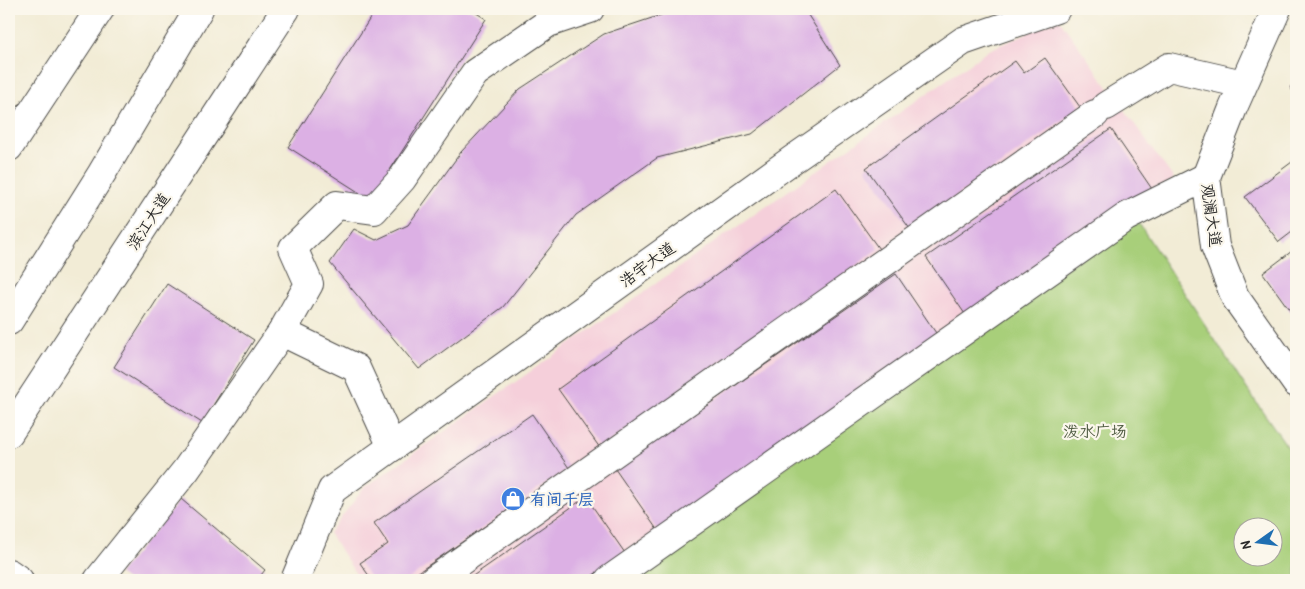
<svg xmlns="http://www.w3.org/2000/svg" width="1305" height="589" font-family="'Patrick Hand','LXGW WenKai TC',sans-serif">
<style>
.built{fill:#f5cfda}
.green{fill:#a8cf7a;stroke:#6a7d52;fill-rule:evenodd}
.building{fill:#dcb0e4}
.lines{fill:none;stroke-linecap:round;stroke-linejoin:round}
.minor-casing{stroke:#494845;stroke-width:30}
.minor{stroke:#fff;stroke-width:28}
.labels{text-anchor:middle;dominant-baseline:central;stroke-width:4.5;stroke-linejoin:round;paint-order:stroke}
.street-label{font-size:16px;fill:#2b2b2b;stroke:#fbf7ec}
.park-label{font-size:16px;fill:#505c43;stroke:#fbf7ec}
.shop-label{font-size:16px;font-weight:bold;fill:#366cbe;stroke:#fbf7ec;text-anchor:start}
</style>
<rect width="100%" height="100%" fill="#fbf7ec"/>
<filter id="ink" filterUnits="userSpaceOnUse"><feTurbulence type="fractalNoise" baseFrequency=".02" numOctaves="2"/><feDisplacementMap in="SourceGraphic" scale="10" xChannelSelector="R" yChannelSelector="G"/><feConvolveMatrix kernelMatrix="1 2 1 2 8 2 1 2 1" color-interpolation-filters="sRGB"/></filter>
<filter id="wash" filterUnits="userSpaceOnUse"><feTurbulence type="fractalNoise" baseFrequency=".0096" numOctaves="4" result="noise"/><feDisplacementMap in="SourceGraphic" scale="20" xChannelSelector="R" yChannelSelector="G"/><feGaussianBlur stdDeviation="1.12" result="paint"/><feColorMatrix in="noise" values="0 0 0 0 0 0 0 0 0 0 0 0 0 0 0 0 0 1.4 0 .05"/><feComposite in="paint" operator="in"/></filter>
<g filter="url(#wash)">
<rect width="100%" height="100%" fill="#f2ecd6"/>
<path class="built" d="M1059,19L1174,179L598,580H360L329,533L364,488L989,50Z"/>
<path class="green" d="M1136,219L1247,389L1296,459V580H626ZM1242,526H1272V556H1242Z"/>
<g id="blocks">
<g class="building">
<path d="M376,9H470L486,19L371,200L288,147Z"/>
<path d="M679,9H804L840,65L752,134L657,158L576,215L503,307L419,369L330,263L354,229L376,240L408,225L461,152L520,89L604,34Z"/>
<path d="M1045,58L1080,107L910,229L866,168L1015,61L1024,73Z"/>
<path d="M1296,83V96L1290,87Z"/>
<path d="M1111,129L1152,189L967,317L926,257Z"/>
<path d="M1296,159V229L1279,242L1245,197Z"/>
<path d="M836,189L879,249L600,448L558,389Z"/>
<path d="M1296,248V319L1263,273Z"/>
<path d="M896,274L938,336L658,531L615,469Z"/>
<path d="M167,284L254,340L202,423L114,367Z"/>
<path d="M532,414L569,468L407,580H372L360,563L388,544L374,523Z"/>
<path d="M586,497L625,553L586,580H467Z"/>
<path d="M181,499L265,570L257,580H127L119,574Z"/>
</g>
</g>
</g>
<g filter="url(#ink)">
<use href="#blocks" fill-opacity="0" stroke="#494845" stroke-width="1"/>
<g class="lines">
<g class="minor-casing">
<g id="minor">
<path d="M1277,9L1233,108L1206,177L1215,246L1235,297L1296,383"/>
<path d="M1106,106L1169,67L1243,84"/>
<path d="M9,147L100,9"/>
<path d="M9,321L102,173L199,9"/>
<path d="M282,332L356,368L392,447"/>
<path d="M9,433L286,9"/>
<path d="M9,573L19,580"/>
<path d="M98,580L186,470L282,332L309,284L293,248L337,205L374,210L402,179L475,73L548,23L590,9"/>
<path d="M295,580L332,490L792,160L963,41L1056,9"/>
<path d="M434,580L1095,114"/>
<path d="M609,580L1126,217L1206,177"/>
</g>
</g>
<use href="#minor" class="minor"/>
</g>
</g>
<defs>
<g id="shop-disc" transform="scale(1.25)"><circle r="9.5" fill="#3f7fe0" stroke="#fbf7ec"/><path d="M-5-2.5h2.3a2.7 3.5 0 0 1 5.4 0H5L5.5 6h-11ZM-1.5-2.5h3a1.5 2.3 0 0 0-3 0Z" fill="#fff"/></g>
</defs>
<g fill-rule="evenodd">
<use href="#shop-disc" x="513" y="499"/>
</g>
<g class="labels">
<g class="street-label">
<text transform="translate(1212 215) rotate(82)">观澜大道</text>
<text transform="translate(148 221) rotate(-57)">滨江大道</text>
<text transform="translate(647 264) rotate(-36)">浩宇大道</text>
</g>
<g class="park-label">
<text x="1095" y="431">泼水广场</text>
</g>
<g class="shop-label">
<text x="530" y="499">有间千层</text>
</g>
</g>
<rect width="1305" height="589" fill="none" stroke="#fbf7ec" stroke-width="30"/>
<g transform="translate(1258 542) rotate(256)"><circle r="24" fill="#fbf7ec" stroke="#a8a59f"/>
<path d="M0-4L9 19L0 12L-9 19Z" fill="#1f6fb2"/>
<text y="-8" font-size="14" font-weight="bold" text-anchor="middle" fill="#2b2b2b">N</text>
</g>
</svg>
